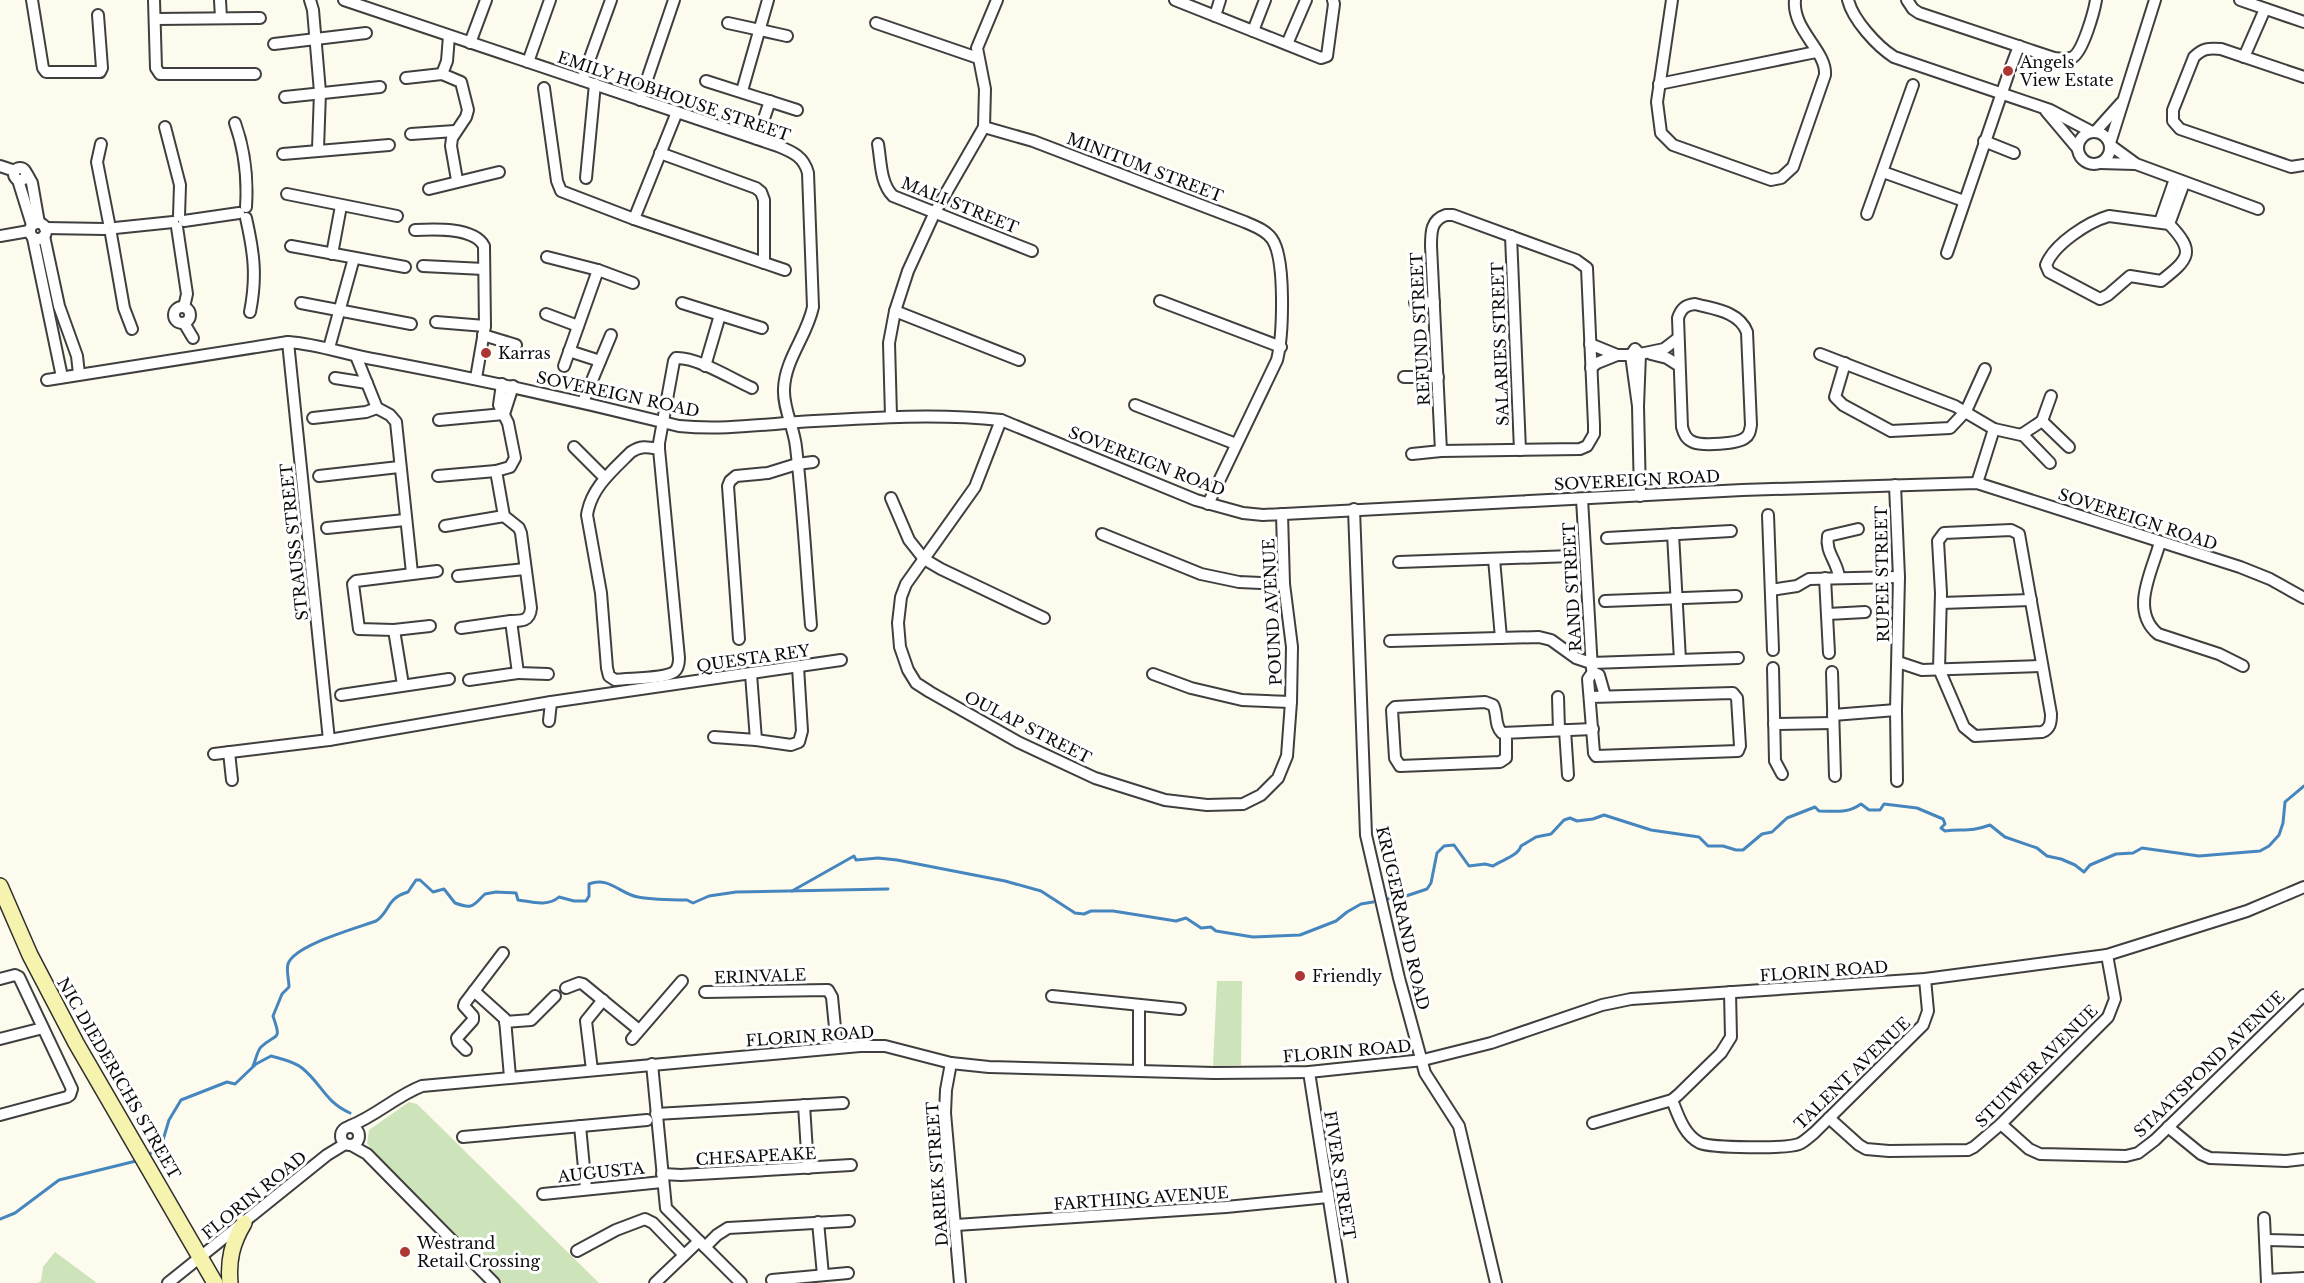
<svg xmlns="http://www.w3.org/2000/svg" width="2304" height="1283" font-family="'Libre Baskerville',serif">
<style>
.green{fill:#cde3ba}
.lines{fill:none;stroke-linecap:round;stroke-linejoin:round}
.stream{stroke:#4686be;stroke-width:3}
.street-casing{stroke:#3f3f3f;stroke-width:14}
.secondary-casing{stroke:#2e2e2e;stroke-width:18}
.street{stroke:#fff;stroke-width:10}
.secondary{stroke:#f6f3ae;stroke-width:15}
.poi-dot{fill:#ac3633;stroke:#fff;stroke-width:2}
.labels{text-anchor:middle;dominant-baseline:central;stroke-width:6;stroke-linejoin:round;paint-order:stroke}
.poi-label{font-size:16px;fill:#0c0c0c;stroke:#fff;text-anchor:start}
.street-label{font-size:16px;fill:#0c0c0c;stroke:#fff}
</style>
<rect width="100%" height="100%" fill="#fdfbed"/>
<g class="green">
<path d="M1217,981H1242L1241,1065L1213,1066Z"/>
<path d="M409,1102L417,1104L599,1283H500L486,1269L471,1246L466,1245L429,1211L367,1144L369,1130Z"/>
<path d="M55,1252L97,1283H38L41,1281L43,1267Z"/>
</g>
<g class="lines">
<g class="stream">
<path d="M792,891L854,856L856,860L878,858L897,860L1005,881L1041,891L1075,913L1084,914L1091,911H1113L1176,921L1186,918L1201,928L1211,927L1216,931L1253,937L1300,935L1336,921L1347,912L1361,904L1373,902"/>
<path d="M1387,899L1403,897L1427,889L1431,883L1437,853L1444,846L1454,845L1469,866L1485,864L1493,866C1502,860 1518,856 1521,846L1536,837L1551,834L1564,820L1570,818L1577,821L1593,819L1604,815L1651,830L1699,837L1708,846H1723L1736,850H1743L1762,834L1772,832L1787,818L1815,807L1819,811C1835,811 1847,814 1861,804L1869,810H1880L1884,804L1917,808L1943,819L1945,824L1941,828L1945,831C1964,829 1971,832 1990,825L2005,837L2037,848L2047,856L2061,859L2075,865L2084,872L2090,865L2116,854L2133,853L2142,848L2199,856L2260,851L2269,846L2279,835L2283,823L2285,802L2304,786"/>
<path d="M253,1066C256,1060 257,1051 261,1047C277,1032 282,1042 273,1016L282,994L289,987C289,980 286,970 288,964C294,945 357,928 376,921C391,911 385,899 408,892L416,880H420L433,892L444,889L455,903C474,910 473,905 485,894L496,892L516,893L518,900C532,902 548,907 559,897L574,901H586L589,896V884C609,876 620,894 638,897C654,900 671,900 687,900L693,903L709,896L736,892L888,889"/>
<path d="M151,1153L160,1150L169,1120L181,1100L227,1082L235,1084L256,1064L271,1056C281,1059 293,1061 302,1068C322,1084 324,1101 350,1113"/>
<path d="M0,1219L15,1213L59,1180L136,1161"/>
</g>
<g class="street-casing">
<g id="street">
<path d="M32,0L43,68L46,72H100L102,68L98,15"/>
<path d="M154,0L156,68L160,74H255"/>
<path d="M220,0L221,18"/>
<path d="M310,0L313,10L320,92L318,149"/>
<path d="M344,0L778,146C793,152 804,157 808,173L813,307C807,336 785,359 784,389C783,409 794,427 796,447C803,506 806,566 811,625"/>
<path d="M1175,0L1321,58L1327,56L1334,4L1333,0"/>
<path d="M1672,0L1657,102L1661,133L1673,145L1771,180L1781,178L1793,167L1825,75C1827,51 1792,30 1795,0"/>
<path d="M1848,0C1853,20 1877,46 1894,57L2050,110L2092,132"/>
<path d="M1907,0L1913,9L1919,13L2054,58C2060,59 2067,60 2073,57C2083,51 2094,12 2096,0"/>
<path d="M2240,0L2304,22"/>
<path d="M1215,16L1220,0"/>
<path d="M156,19L260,18"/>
<path d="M728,23L787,36"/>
<path d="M876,23L978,58"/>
<path d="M1253,31L1265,0"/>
<path d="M449,36L447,61L442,74L461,82L468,110L466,117L452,138L451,146L457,180"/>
<path d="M470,43L486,0"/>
<path d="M274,44L366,33"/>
<path d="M1287,44L1306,0"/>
<path d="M2244,57L2265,9"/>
<path d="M528,62L550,0"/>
<path d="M2011,67L2019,46"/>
<path d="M2304,77L2221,49C2209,48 2203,48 2194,57L2173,110V121L2180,129L2291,167L2304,165"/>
<path d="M406,78L442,74"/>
<path d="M582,80L611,0"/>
<path d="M706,81L797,110"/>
<path d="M1659,84L1816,52"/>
<path d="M544,88L557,181L561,191L634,219L785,270"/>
<path d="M742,91L768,0"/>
<path d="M285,97L380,87"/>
<path d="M640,100L674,0"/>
<path d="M2046,111L2078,149"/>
<path d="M235,123C245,151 248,177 246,207"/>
<path d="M165,127L180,185L179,216"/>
<path d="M984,127L1033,141L1245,222C1254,226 1266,230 1272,239C1286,259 1283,336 1277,360L1208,504"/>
<path d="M2095,132L2121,103"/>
<circle cx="2094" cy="148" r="16"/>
<path d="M411,134L455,131"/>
<path d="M757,139L770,101"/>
<path d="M1984,141L2014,153"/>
<path d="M2110,143L2155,0"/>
<path d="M101,144L97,162L109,223"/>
<path d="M878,144C881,161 880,183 893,196L1032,251"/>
<path d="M2110,145L2136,164L2258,209"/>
<path d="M660,153L756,188L761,192L764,200V263"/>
<path d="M283,154L389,145"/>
<path d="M2100,163L2135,164"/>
<path d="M0,166L15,171"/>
<circle cx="20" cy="174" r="6"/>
<path d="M1883,172L1964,201"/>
<path d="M27,174L32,183L39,223"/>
<path d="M586,178L595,84"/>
<path d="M18,180L32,225"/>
<path d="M429,189L499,172"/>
<path d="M287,194L397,216"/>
<path d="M1867,214L1913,85"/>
<path d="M1446,215H1453L1576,260L1587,268L1594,425V434L1587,446L1580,449L1441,451L1431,246C1431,232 1431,220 1446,215Z"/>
<path d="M2109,216L2169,224C2196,252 2189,259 2161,281L2130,276L2108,295L2100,299L2049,272L2046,265C2054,244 2088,222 2109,216Z"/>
<path d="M246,218C254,253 257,277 250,312"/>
<path d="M634,219L677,112"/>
<path d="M184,221L239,213"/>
<path d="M2160,222L2175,179"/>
<circle cx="38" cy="231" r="8"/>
<path d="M2169,224L2184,183"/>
<path d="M177,227L187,294L184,307"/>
<path d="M45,228L105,229"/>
<path d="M115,228L173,222"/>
<path d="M415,230C434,229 474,227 484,246L485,326L476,378"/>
<path d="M111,234L124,308L132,329"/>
<path d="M0,236L29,231"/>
<path d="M44,236L59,306L77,356L79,374"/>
<path d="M1511,236L1520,450"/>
<path d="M33,238L62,377"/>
<path d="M291,246L405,267"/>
<path d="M1947,253L2008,75"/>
<path d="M332,254L341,206"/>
<path d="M547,257L598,270L633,283"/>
<path d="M423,266L484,269"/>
<path d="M1160,301L1281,347"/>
<path d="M301,303L411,324"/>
<path d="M682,303L762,328"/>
<path d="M1415,303L1434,302"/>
<path d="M1695,304C1713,309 1739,311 1747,332L1751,425C1750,430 1750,435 1745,438C1738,444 1702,446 1693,442C1686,439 1684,434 1682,427L1678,318C1681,309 1685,305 1695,304Z"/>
<circle cx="182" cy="315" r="8"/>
<path d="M895,311L1019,360"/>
<path d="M546,314L578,326"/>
<path d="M436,322L485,326"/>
<path d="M184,323L193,338"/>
<path d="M483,335L516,345"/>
<path d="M288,342L329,740"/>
<path d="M1590,344L1617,355H1631"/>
<path d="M329,348L354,258"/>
<path d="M569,351L600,361"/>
<path d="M1640,354L1664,349L1677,339"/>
<path d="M1651,354L1667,358L1678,365"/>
<path d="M1820,354L1955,406L1994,429L1977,483"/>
<path d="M356,356L377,408L390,415L396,422L412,573"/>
<path d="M1845,363L1835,397L1843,405L1891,431L1950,428L1966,411L1985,369"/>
<path d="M564,366L598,270"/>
<path d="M705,366L720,315"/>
<path d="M1591,368L1597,363L1617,355"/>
<path d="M1404,377H1438"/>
<path d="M335,378L367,383"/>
<path d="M47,380L288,342C319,344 347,355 378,360C479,379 579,401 679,426C720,430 758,425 799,422C866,418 933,413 1001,420L1196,500L1243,513L1263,515L1742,490L1977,483L2240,567L2270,579L2304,598"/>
<path d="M502,384L499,405L508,423L515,458L510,467L496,471L504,516L519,528L521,533L531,608C530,621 522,621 511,621L518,673L548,674"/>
<path d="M583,402L611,335"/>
<path d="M1135,405L1236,444"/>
<path d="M1638,406L1631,355L1635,349L1640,354L1638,406L1640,496"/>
<path d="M504,414L513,386"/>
<path d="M891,416L889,343L895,311L908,271L935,212L984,127L985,89L977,48L997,0"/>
<path d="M313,418L366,412L377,408"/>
<path d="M439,420L504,414"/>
<path d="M1001,420L975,487L906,584L901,597L898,623L900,647L908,670L916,683L930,692L1018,742L1095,778L1165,800L1207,805L1243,804L1261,795L1278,778L1287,756L1291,702L1292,647L1284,584L1282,514"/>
<path d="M2042,421L2051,396"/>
<path d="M1994,429L2021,435L2042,421L2069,447"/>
<path d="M2022,434L2050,463"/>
<path d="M574,447L605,478"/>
<path d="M659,449C648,447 641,445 631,452C612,471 591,488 587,515L601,593L607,668L609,676L615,680C628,678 664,679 674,672C678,669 679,663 679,658L659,449V443L674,361L676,358C697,357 732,379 752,388"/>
<path d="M1412,454L1441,451"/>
<path d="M319,476L399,467"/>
<path d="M438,476L496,471"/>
<path d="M1895,485L1899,577L1896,710L1897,781"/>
<path d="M891,498L909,540L924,559L941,569L1044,618"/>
<path d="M1582,499L1592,669"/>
<path d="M1354,509L1366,835L1399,978L1425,1073L1459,1126L1496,1283"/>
<path d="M1768,515L1773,650"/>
<path d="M445,526L504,516"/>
<path d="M327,528L405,520"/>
<path d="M2011,530L2019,534L2051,714C2051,723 2050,729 2042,732L1975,736L1964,727L1939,669L1941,593L1938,541L1944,533Z"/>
<path d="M1102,534L1201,574L1239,582L1284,584"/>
<path d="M1673,534L1680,660"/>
<path d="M1607,538L1731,531"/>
<path d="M2160,542C2153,570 2129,610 2158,634L2219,654L2243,666"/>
<path d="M1494,559L1501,638"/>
<path d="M1399,562L1572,556"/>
<path d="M458,576L525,569"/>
<path d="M1839,577C1837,561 1825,552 1828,536L1858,529"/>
<path d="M1825,578L1829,653"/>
<path d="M1771,590L1797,586L1809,579L1899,577"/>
<path d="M1605,601L1736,596"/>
<path d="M1941,603L2031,600"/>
<path d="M1828,614L1865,612"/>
<path d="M430,626L394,630L359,629L353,584L356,581L437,571"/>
<path d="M461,628L511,621"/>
<path d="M394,630L403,685"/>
<path d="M739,639L728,486L730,481L736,476L768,473L797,464L813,462"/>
<path d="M1390,641L1539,637L1551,640L1576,658L1591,663L1738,658"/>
<path d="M1898,662L1922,670L2042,666"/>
<path d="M1773,668L1775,761L1782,774"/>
<path d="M1593,672L1599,675L1605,696"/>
<path d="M1832,672L1835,776"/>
<path d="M751,674L756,740"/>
<path d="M1153,674L1191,688L1242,700L1291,702"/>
<path d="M469,680L518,673"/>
<path d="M341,695L449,679"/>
<path d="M1558,697L1559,730"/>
<path d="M1591,697L1733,693L1737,698L1740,746L1738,751L1596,756L1594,753L1588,679L1593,672"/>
<path d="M1833,715L1896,710"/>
<path d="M549,721L551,702"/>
<path d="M1774,724L1833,723"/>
<path d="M1565,730L1568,775"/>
<path d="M1506,733V758L1500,762L1400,766L1395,758L1392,710L1395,707L1485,702L1493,705C1498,714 1494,725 1502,733L1593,729"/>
<path d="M714,737L756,740L791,745L799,742L802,731L798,667"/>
<path d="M229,752L232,780"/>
<path d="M214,754L329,740L551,702L841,660"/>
<path d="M0,979L15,975L19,977L72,1089L70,1095L67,1097L0,1115"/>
<path d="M566,988L579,983L583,984L639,1030"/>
<path d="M474,991L505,1019L510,1077"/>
<path d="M705,992L828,990L832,997L837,1048"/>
<path d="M1052,996L1180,1009"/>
<path d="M505,1022L531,1020L555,996"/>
<path d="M0,1039L43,1028"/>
<path d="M632,1039L682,981"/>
<path d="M466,1050L458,1042L457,1038L473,1020V1016L464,1006L465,1003L503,953"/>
<path d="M951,1063L946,1090L945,1113L960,1283"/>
<path d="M652,1064L666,1208L741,1283"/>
<path d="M592,1070L586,1021L603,1000"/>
<path d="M1139,1070V1005"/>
<path d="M1309,1072L1342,1283"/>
<path d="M1672,1100C1678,1115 1684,1135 1700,1143C1712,1148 1786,1149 1799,1144C1804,1142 1809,1137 1814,1133L1923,1025L1928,1011L1925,979"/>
<path d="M804,1105L808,1168"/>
<path d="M656,1114L843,1103"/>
<path d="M1829,1118L1859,1145L1866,1149L1889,1151L1968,1150L1974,1147L2001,1124L2108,1017L2115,999L2107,955"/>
<path d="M1593,1123L1672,1100L1678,1095L1721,1053L1731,1037L1730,992"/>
<path d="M2001,1124L2029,1149L2040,1154L2126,1156L2138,1153L2155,1140L2304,995"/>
<path d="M350,1126C376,1116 396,1096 422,1086L860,1046H885L951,1063L989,1067L1214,1073L1309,1072L1423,1060L1491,1043L1602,1005L1631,999L1925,979L2107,955L2247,911L2304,887"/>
<path d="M580,1126L586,1189"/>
<circle cx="350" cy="1136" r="9"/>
<path d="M2168,1127L2201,1154L2210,1158L2286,1161L2304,1159"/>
<path d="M463,1137L647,1120"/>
<path d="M351,1145L367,1154L494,1283"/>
<path d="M662,1174L681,1175L851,1165"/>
<path d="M543,1194L662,1182"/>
<path d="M2264,1218L2267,1283"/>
<path d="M818,1222L823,1275"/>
<path d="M956,1225L1226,1207L1328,1197"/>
<path d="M2266,1240L2304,1241"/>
<path d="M705,1247L717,1235L728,1228L849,1221"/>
<path d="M577,1251L616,1230L645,1219L653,1223L684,1255"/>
<path d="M772,1280L848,1273"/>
<path d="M2267,1280L2304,1278"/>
<path d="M168,1283L327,1155L345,1144"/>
<path d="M655,1283L699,1241"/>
</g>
</g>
<g class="secondary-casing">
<g id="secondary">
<path d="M0,886L30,955L76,1043L215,1283"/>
<path d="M230,1283C228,1260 232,1243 244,1223"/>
</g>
</g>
<use href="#street" class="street"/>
<use href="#secondary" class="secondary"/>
</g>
<g class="poi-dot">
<circle cx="2008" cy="71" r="6"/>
<circle cx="486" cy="353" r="6"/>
<circle cx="1300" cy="976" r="6"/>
<circle cx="405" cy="1252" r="6"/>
</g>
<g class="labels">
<g class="poi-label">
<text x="2020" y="62">Angels<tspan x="2020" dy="18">View Estate</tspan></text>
<text x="498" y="353">Karras</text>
<text x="1312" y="976">Friendly</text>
<text x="417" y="1243">Westrand<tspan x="417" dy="18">Retail Crossing</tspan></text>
</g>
<g class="street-label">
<text transform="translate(674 96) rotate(19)">EMILY HOBHOUSE STREET</text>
<text transform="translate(1145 167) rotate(21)">MINITUM STREET</text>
<text transform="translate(960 205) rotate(22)">MALI STREET</text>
<text transform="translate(1420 329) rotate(-93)">REFUND STREET</text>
<text transform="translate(1500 344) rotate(-92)">SALARIES STREET</text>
<text transform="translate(618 394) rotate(12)">SOVEREIGN ROAD</text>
<text transform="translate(1147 461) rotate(21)">SOVEREIGN ROAD</text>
<text transform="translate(1637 480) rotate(-3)">SOVEREIGN ROAD</text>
<text transform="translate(2138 519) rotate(18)">SOVEREIGN ROAD</text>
<text transform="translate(294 542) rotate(-96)">STRAUSS STREET</text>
<text transform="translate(1882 574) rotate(-91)">RUPEE STREET</text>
<text transform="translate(1572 587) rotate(-93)">RAND STREET</text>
<text transform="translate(1272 612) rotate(-93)">POUND AVENUE</text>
<text transform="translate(753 658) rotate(-8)">QUESTA REY</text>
<text transform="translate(1028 727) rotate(27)">OULAP STREET</text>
<text transform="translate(1403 918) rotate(77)">KRUGERRAND ROAD</text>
<text transform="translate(1824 971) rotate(-4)">FLORIN ROAD</text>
<text transform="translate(760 976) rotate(-2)">ERINVALE</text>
<text transform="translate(810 1036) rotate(-4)">FLORIN ROAD</text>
<text transform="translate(1347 1051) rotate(-5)">FLORIN ROAD</text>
<text transform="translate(2209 1064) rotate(-44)">STAATSPOND AVENUE</text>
<text transform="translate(2036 1066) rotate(-45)">STUIWER AVENUE</text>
<text transform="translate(1852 1073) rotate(-44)">TALENT AVENUE</text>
<text transform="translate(119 1078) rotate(60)">NIC DIEDERICHS STREET</text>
<text transform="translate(756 1156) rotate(-3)">CHESAPEAKE</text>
<text transform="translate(601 1172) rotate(-6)">AUGUSTA</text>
<text transform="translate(937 1174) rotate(-94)">DARIEK STREET</text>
<text transform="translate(1340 1175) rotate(81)">FIVER STREET</text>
<text transform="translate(254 1195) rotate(-39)">FLORIN ROAD</text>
<text transform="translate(1141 1198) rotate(-4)">FARTHING AVENUE</text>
</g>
</g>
</svg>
